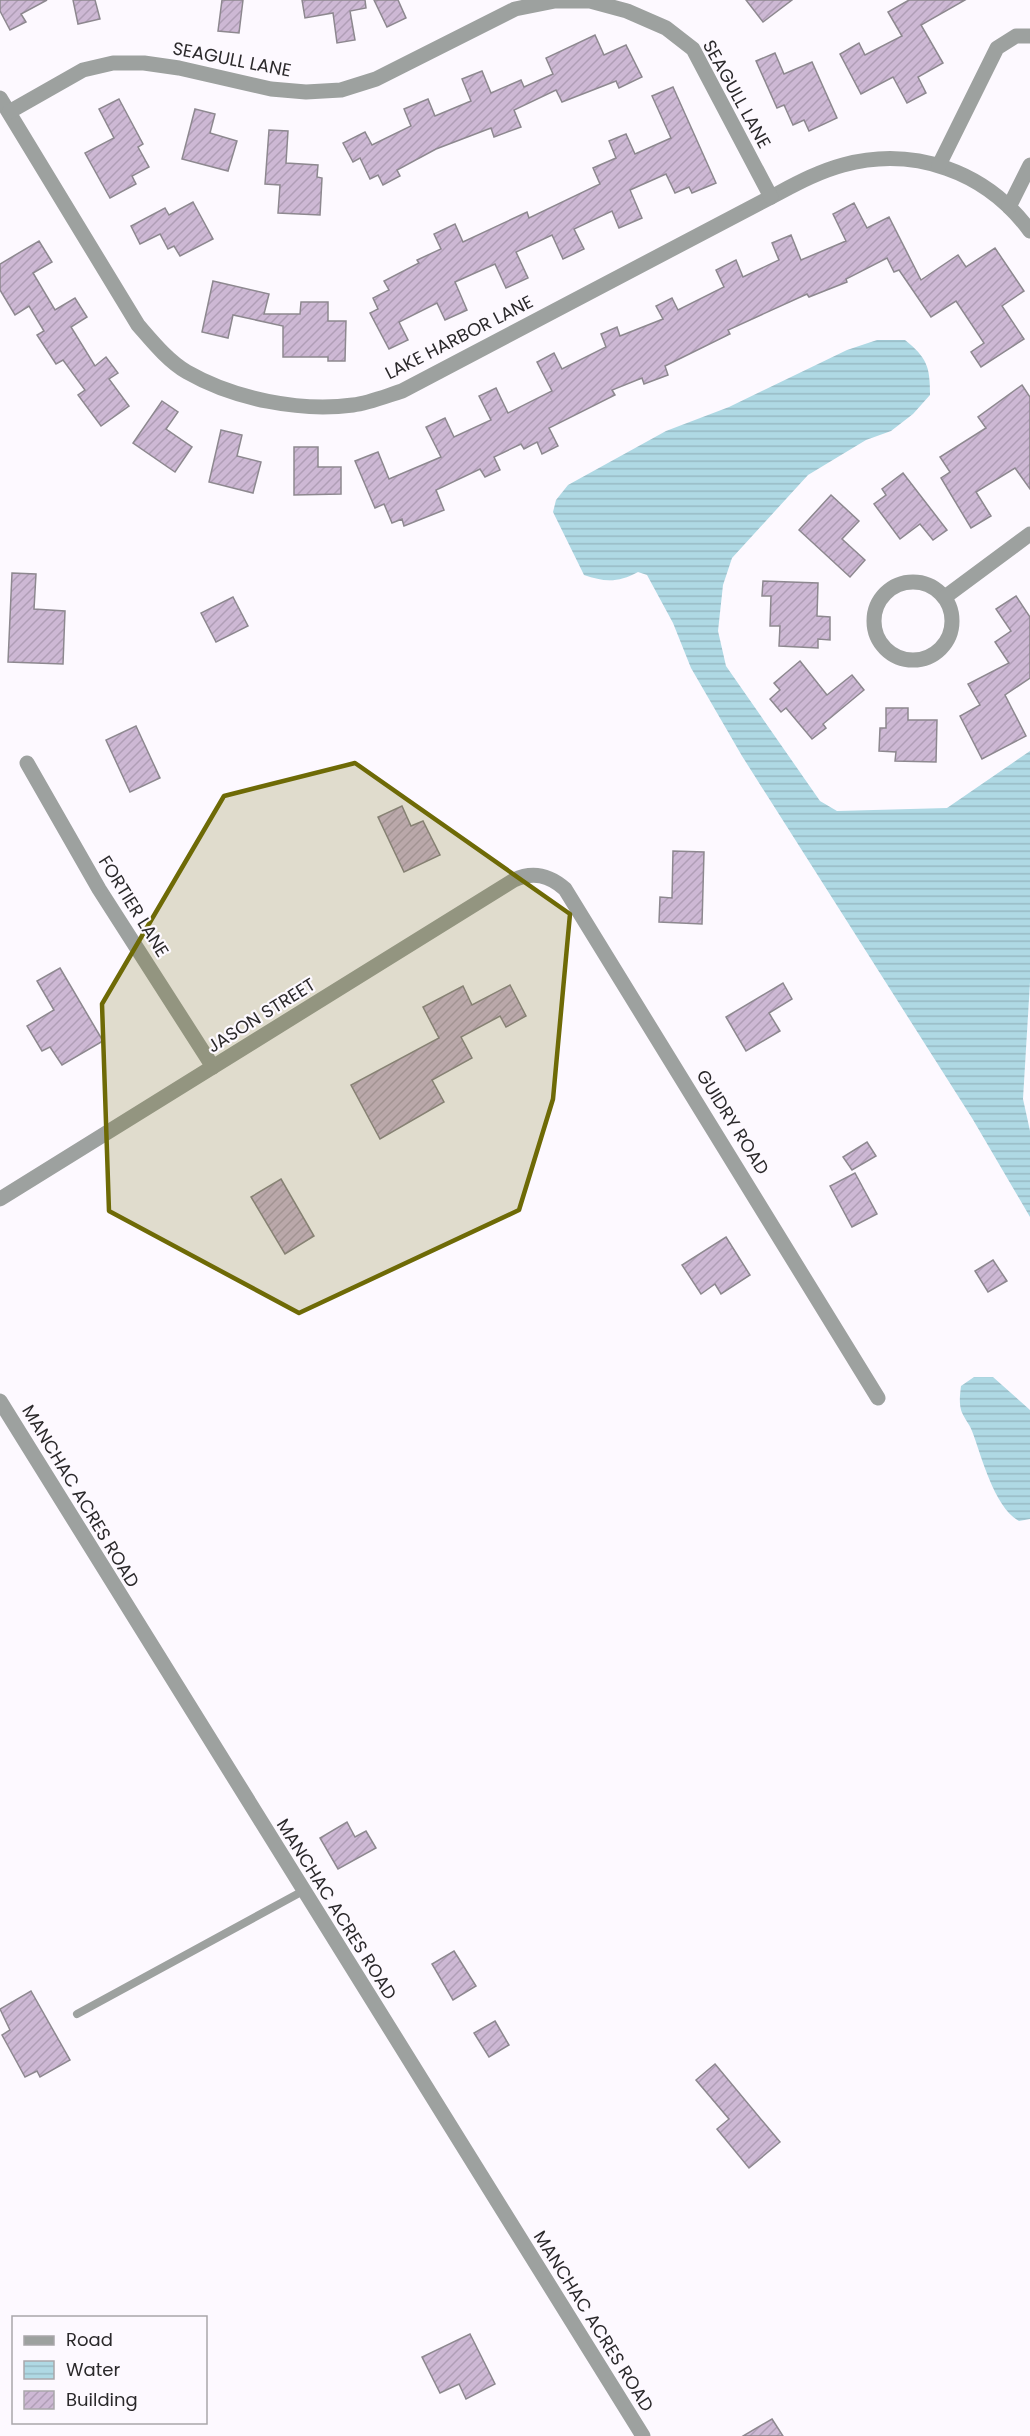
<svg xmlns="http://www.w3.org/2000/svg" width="1030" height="2436" font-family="Poppins,sans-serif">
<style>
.water{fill:url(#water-rules)}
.building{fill:url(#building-hatch);stroke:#8d888f;stroke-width:1.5}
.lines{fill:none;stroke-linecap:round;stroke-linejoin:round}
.service{stroke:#9da19f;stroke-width:8}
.minor{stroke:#9da19f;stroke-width:15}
.marked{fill:#6e6a06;fill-opacity:0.2;stroke:#6e6a06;stroke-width:4.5;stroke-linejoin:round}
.labels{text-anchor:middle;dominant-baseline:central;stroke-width:4.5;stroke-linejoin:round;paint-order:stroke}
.street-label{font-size:18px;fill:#2b292b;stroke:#fdf9ff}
</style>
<defs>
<pattern id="water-rules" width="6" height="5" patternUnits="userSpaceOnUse" patternTransform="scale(1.5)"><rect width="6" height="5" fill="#afd9e4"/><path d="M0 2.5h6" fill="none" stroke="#97bac4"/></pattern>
<pattern id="building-hatch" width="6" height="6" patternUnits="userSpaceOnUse" patternTransform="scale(1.5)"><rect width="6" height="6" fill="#cdb8d4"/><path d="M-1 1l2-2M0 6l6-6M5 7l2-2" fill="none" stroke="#b09eb6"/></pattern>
</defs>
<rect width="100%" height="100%" fill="#fdf9ff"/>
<g class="water">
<path d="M877,340H905C927,358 930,366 930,395L913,414L891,431L866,440L808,475L732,558L723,585L718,631L726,666L820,801L837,811L947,808L1030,751V982L1023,1099L1030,1131V1217L972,1118L742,756L691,668L673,623L647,575L638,572C618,583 604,582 584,575L553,512L556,500L568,485L666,431L729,407L847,350Z"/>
<path d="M974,1377H993L1030,1410V1519L1019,1521C994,1507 982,1457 972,1431C969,1423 963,1417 961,1410C959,1401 960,1395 961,1386Z"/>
</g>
<g class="building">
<path d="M0,0H47L21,14L26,22L10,30L0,11Z"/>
<path d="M73,0H95L100,19L78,24Z"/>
<path d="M222,0H243L239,33L218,31Z"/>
<path d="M302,0H365L366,8L350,11L355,40L337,43L333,13L305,18Z"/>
<path d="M374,0H398L406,18L387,27Z"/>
<path d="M746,0H792L763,22Z"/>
<path d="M909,0H965L921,25L943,63L918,77L926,93L907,103L893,77L861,94L840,54L859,43L865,55L902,36L888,12Z"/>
<path d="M595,35L604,55L626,45L642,77L619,88L616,81L562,102L556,90L514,110L521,127L494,137L491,128L436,149L397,170L400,176L383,185L378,175L370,179L360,158L353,162L343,143L365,132L372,145L411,126L404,109L428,99L435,116L471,101L462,79L482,71L491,93L521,80L524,87L553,74L546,58Z"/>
<path d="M775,53L784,74L812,62L837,118L809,131L804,120L793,125L784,105L777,108L756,61Z"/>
<path d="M673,87L716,183L692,193L689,187L675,193L666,174L630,190L642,218L619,228L612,211L574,229L584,249L563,259L552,235L516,252L528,278L506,288L495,264L455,282L467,310L445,320L437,303L399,322L408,340L389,349L370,313L378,309L373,298L389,290L384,281L419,263L417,260L441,249L434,234L455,224L463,242L527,212L529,218L600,184L593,168L616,158L609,141L626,134L635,154L671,138L652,96Z"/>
<path d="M119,99L143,144L138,147L149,167L132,176L136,184L110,198L85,153L114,138L99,109Z"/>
<path d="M195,109L215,114L210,133L237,141L228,171L182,159Z"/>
<path d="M269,130L288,131L286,163L318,165L317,177L322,178L320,215L278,213L280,185L265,184Z"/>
<path d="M193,202L213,239L180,256L174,246L168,249L160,234L140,244L131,226L165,208L169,215Z"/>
<path d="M854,203L867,228L889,217L921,280L958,255L966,267L995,248L1024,291L1002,306L1024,339L981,367L971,352L984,343L956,301L931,317L899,270L894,272L887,258L846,279L847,282L809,297L807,294L728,330L730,334L665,366L668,375L644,384L642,378L612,390L615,395L549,428L558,446L542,454L537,442L524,449L521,444L494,457L500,470L485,477L480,469L436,490L444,510L404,526L402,519L392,523L384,504L375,508L355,461L378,452L389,479L441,457L426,427L445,418L454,437L491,420L479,396L496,388L508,413L552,391L537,362L554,353L562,369L606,347L601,334L617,327L620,336L663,319L656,306L672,298L678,310L724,287L716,270L736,260L743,277L779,260L772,243L791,235L801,260L846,241L833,214Z"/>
<path d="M39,241L52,262L33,273L55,310L75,298L87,317L71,327L95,366L106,357L118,373L109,379L129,406L101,426L78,395L85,390L63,360L56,364L37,335L44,331L29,306L15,315L0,290V264Z"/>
<path d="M213,281L269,294L264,314H300L301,302H328V321H346L345,361H328V357H283V326L233,315L228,338L202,332Z"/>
<path d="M1022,385L1030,397V489L1015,468L976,492L991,516L971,528L941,478L950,472L940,457L986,428L978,417Z"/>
<path d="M162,401L178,412L166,429L192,447L175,472L133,443Z"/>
<path d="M221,430L242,435L237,456L261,462L253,493L209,482Z"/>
<path d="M294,447H318V467H341V494L294,495Z"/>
<path d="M903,473L947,530L933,540L920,524L900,539L874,504L886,495L882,489Z"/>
<path d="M831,495L859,521L842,539L865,560L850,577L799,530Z"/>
<path d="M12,573L36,574L34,609L65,611L63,664L8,662Z"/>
<path d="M763,581L818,583L817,616L830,617V640L818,639V648L779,646L780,626H770L771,596H762Z"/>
<path d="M1016,596L1030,617V678L1005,695L1026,736L982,759L960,716L980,705L968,684L1009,663L995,642L1011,631L996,609Z"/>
<path d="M233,597L248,626L216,642L201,613Z"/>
<path d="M800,661L827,695L852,675L864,690L823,724L826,728L812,739L786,708L781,712L770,699L780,690L774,683Z"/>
<path d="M886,708H908V720H937L936,762L895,761L896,752L879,751L880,728H886Z"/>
<path d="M136,726L160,778L130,792L106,740Z"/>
<path d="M402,806L411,826L423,821L440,855L404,872L378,817Z"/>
<path d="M673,851L704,852L702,924L659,922L660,897L672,898Z"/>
<path d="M60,968L103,1041L62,1065L50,1047L42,1051L27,1026L54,1010L37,981Z"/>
<path d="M783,983L792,999L769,1013L780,1031L746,1051L726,1017Z"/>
<path d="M510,985L526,1016L506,1027L500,1016L461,1037L472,1058L432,1080L444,1102L380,1139L351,1085L439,1038L423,1007L463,986L472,1005Z"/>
<path d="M867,1142L876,1156L852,1170L843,1157Z"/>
<path d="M855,1173L877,1214L852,1227L830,1186Z"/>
<path d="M281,1179L314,1236L285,1254L251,1197Z"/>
<path d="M726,1237L750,1275L721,1294L715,1284L701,1294L682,1265Z"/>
<path d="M993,1260L1007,1281L988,1292L975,1271Z"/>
<path d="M347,1822L355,1837L366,1831L376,1848L338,1869L320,1838Z"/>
<path d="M454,1951L476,1986L453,2000L432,1964Z"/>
<path d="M31,1991L70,2060L40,2077L37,2071L25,2077L2,2035L10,2030L0,2009Z"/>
<path d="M495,2021L509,2045L489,2057L474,2033Z"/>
<path d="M715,2064L780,2142L749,2168L717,2129L729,2119L696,2080Z"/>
<path d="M470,2334L495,2384L466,2399L459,2384L440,2393L422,2357Z"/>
<path d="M772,2419L783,2436H743Z"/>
</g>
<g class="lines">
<path class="service" d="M77,2014L303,1891"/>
<g class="minor">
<path d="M0,98L138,325C152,341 168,361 187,372C234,399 300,412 353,405C369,403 386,396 402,391L771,197C794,185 817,172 843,165C914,146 986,171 1030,231"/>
<path d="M9,112L83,70L113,63H144L179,68L271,89L306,92L341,90L376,79L515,9L555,1H590L627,11L666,28L693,49L771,197"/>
<path d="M939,165L997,48L1016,36H1030"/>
<path d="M1009,207L1030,165"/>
<circle cx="913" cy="621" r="39"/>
<path d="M945,597L1030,534"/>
<path d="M27,763L99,889L213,1067"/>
<path d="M0,1199L514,880C533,871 549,875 565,889L878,1398"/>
<path d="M0,1401L643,2436"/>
</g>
</g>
<path class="marked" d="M355,763L570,914L553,1099L519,1210L299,1313L109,1211L102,1004L224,796Z"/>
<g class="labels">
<g class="street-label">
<text transform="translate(232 59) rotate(11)">SEAGULL LANE</text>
<text transform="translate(737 94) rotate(61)">SEAGULL LANE</text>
<text transform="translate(459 337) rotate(-27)">LAKE HARBOR LANE</text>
<text transform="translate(134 906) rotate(58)">FORTIER LANE</text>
<text transform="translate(261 1015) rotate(-32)">JASON STREET</text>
<text transform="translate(733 1122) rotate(58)">GUIDRY ROAD</text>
<text transform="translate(81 1496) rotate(59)">MANCHAC ACRES ROAD</text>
<text transform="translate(337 1909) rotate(58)">MANCHAC ACRES ROAD</text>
<text transform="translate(594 2321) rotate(58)">MANCHAC ACRES ROAD</text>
</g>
</g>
<rect x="12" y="2316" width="195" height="108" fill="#fdf9ff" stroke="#a9a6aa" stroke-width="1.5"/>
<rect x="24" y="2336" width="30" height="9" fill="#9da19f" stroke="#a9a6aa" stroke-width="1.5"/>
<text x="66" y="2346" font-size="18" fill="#2b292b">Road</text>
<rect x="24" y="2361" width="30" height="18" fill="url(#water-rules)" stroke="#a9a6aa" stroke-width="1.5"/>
<text x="66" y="2376" font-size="18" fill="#2b292b">Water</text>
<rect x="24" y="2391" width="30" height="18" fill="url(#building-hatch)" stroke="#a9a6aa" stroke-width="1.5"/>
<text x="66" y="2406" font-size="18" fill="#2b292b">Building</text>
</svg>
